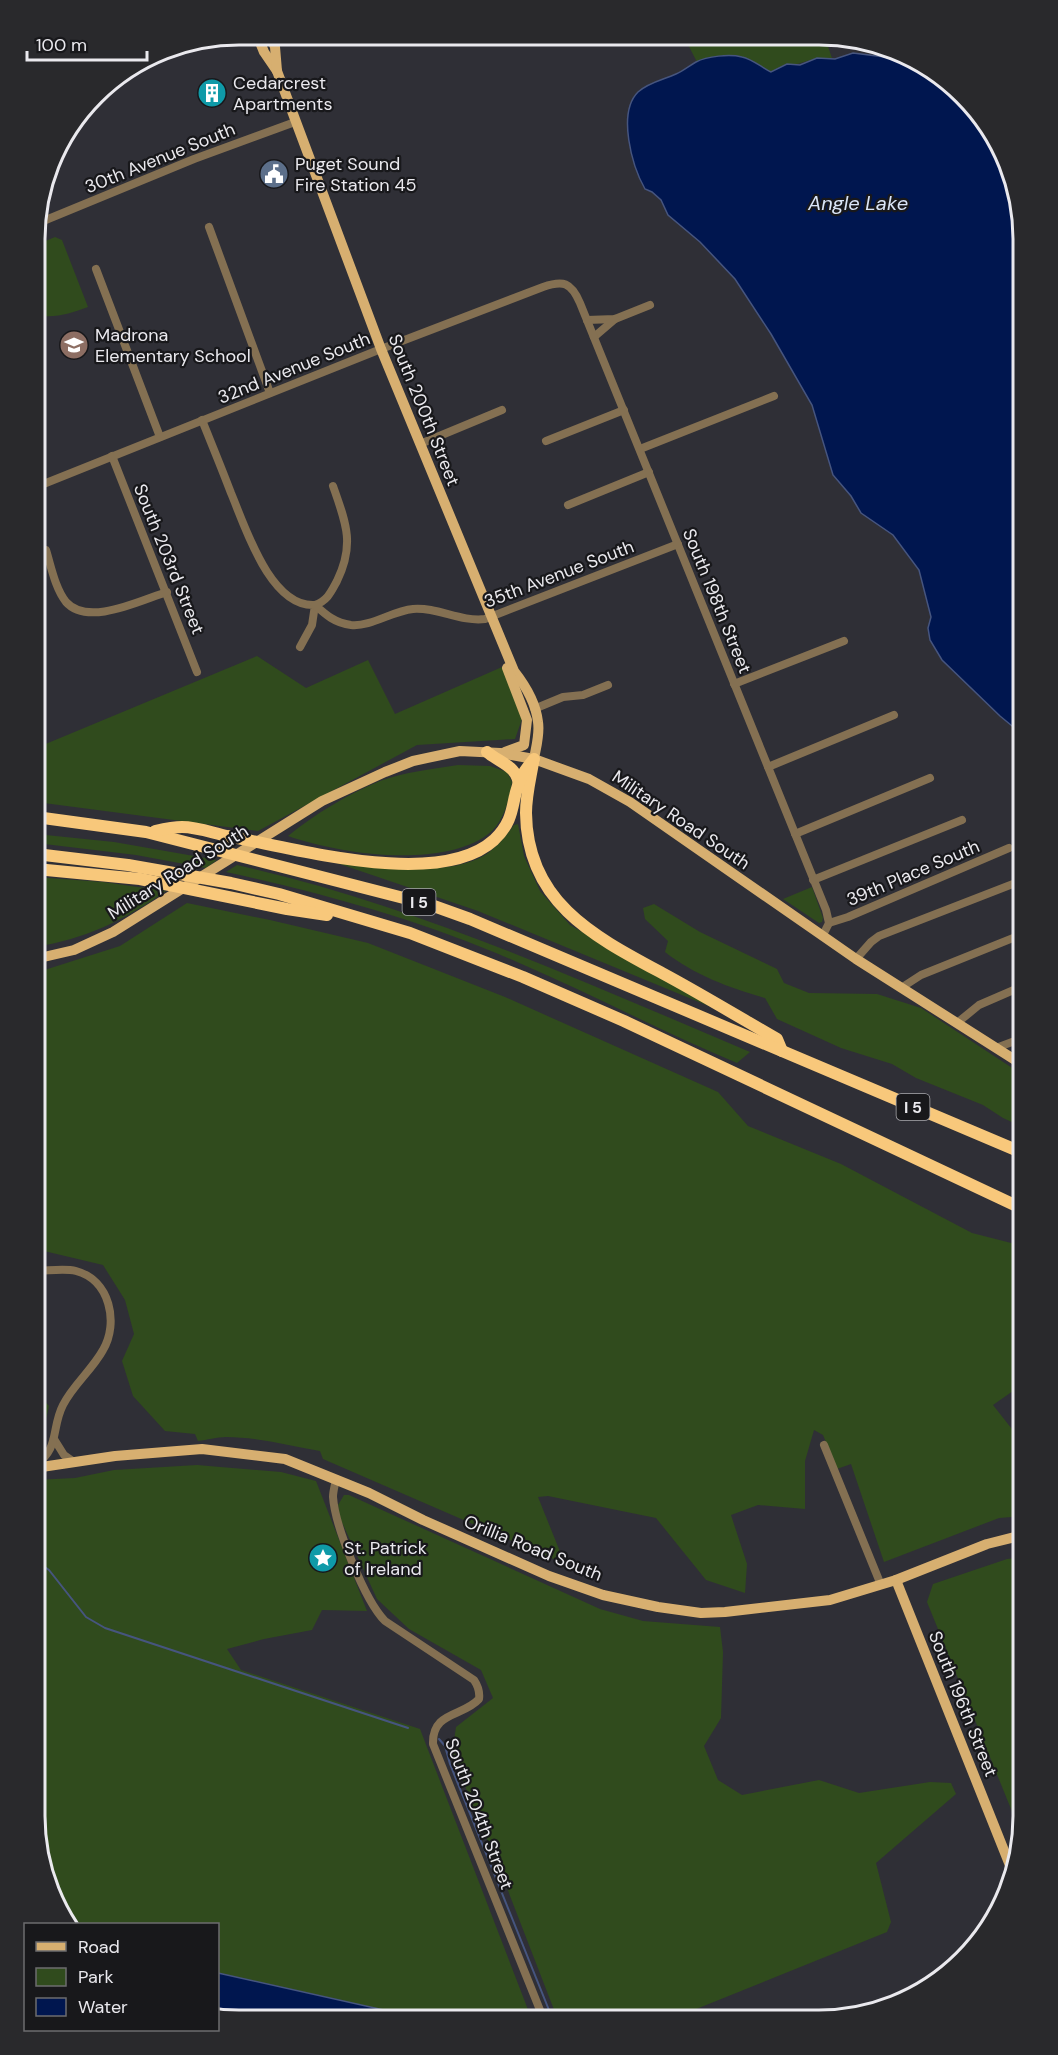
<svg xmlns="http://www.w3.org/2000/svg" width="1058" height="2055" font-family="'DM Sans',sans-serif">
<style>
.green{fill:#304b1d}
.water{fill:#00164f;stroke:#46557f;stroke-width:1.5}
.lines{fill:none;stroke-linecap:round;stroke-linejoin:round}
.stream{stroke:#46557f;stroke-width:2}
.minor{stroke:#847052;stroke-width:8}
.major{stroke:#d7af70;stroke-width:10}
.highway{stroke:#f8c87b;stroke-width:12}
.labels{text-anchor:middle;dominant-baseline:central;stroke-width:4.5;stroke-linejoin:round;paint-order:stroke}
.shield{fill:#18181b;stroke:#abaaaf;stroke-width:1.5}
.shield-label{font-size:16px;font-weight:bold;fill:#eae9ee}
.poi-label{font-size:18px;fill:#eae9ee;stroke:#18181b;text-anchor:start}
.street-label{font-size:18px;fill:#eae9ee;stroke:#18181b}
.water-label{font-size:20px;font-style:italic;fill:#dae5f7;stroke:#18181b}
.rim{fill:none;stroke:#eae9ee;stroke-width:3}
</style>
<rect width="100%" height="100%" fill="#2f2f36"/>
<g class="green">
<path d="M684,37L825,38L832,58H817L771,72L761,67L721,57L697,62Z"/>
<path d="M55,237L62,240L88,307C71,313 55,319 36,315V245Z"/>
<path d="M257,656L306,688L368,660L395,714L502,667L522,719L515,739L417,745L258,831L36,802V748Z"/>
<path d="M458,765L490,766L507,772L512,782C509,801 503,824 487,835C439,869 340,854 288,836C315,814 348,794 380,781C405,772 432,769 458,765Z"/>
<path d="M518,824L524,856L540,891L570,925L711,1007L478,911L322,858C368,863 444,880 485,855C496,848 507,835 514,825Z"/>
<path d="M36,834L114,842L217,860L206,868L136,855L36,843Z"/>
<path d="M237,865C416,905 582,981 750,1052L737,1063C656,1029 578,987 496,953C409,917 317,892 226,872Z"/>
<path d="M35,877L103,882L166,891C125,920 85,939 35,947Z"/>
<path d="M812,887L823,918L822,922L819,923L783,899Z"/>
<path d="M187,903L270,920L368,943L505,997L718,1092L748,1126L841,1164L972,1233L1023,1246V1384L993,1405L1023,1443V1516L999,1518L884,1562L851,1464L837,1469L823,1435L814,1430L805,1461V1509L758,1505L731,1515L747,1564L745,1593L706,1580L656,1518L548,1496L538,1497L565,1564L323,1459L320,1451C289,1446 257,1437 226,1437C217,1437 207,1440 198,1441L195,1434L165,1431L133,1396L122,1361L134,1334L125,1300L103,1265L44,1251H35V973L120,946Z"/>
<path d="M654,904L700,932L777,969L784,983L809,993L877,994L921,1008L1023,1075V1127L1003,1118L983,1105L916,1078L892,1064L841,1048L777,1019L765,998C730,988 694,975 665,952L668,941L645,919L643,908Z"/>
<path d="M35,1390L49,1406L42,1437L35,1445Z"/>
<path d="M197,1465L281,1472L316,1481L367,1611L322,1610L312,1630L264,1639L227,1649L241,1670L420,1729L532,2020L424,2019L218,1973V1924H74L45,1882L35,1816V1480L75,1478L114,1470Z"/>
<path d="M344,1495H349L600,1609L643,1621L720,1627L723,1652L721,1718L704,1746L718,1780L742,1795L819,1780L859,1793L930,1782L951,1783L956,1794L876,1863L891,1922L887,1932L669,2020H558L500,1870L452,1755L456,1727L493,1698L481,1670L409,1629L377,1599L340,1518L338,1505Z"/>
<path d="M1023,1557V1830L1022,1836L927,1602L933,1584L1007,1559Z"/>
</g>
<g class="water">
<path d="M853,53L885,57L919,68L954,85L1013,173L1023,239V735L1000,716L942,660L930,640L928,628L931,617L919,570L893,535L861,513L851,496L833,475L812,405L771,334L735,279L700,242L668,215L661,200L652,192L645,189C632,166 617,113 638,92C649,82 663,80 676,74C683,71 689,66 696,62C707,56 730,54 742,57C752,59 761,67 771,72L787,64L800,65L817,58L835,59Z"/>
<path d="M218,1973L424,2019H218Z"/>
</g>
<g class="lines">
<g class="stream">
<path d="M35,1560L49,1570L86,1617L105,1628L408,1728"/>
<path d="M439,1739L445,1746L450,1764L553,2020"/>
</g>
<g class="minor">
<path d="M36,224L194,159L295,122"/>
<path d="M209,227L270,393"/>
<path d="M96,269L160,437"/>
<path d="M587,320L615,319L650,305"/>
<path d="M594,337L615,319"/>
<path d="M202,420C212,445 222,469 231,493C245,526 270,608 315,605L312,625L300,647"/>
<path d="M546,441L624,410"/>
<path d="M420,444L502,410"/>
<path d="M640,449L774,396"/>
<path d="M112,456L197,672"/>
<path d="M333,486C346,523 355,544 337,581C331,592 328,600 315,605C326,615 335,623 351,625C371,627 392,611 413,609C438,607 460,622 485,619L678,544"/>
<path d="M36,487L381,349L543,287C563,280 571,282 580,303L826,910L829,923L823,935"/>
<path d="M568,505L649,472"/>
<path d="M46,550C51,566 55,588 66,602C88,627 141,600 167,592"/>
<path d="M734,684L844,641"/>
<path d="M534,709L563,697L583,695L608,685"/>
<path d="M768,767L894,715"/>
<path d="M795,834L930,778"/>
<path d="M813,880L962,820"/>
<path d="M829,923L848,917L1009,848"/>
<path d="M856,959L871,942L879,936L1023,880"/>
<path d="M901,988L921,975L1023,934"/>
<path d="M957,1023L979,1005L1023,986"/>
<path d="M996,1048L1023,1038"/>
<path d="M54,1439L64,1455L74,1462"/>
<path d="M824,1445L881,1585"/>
<path d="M35,1465C60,1449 51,1428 63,1405C73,1385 92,1370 103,1350C119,1323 110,1280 76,1271C64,1268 48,1271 35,1271"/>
<path d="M336,1479C335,1485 333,1491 333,1497C335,1526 365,1601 385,1621L474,1680C478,1686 480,1692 479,1699C463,1717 432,1711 433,1744L544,2020"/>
</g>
<g class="major">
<path d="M257,35L264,52L277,71"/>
<path d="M270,35L275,47L277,71L381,349L514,671C525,685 536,704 538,722C540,734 536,747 534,759"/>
<path d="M505,752L524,745L527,720L507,668"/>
<path d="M35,959L74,950L113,932L322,801L385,772L413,761L460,751L500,753L534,759L589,779L630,802L856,959L1023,1065"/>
<path d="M35,1468L115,1456L202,1449L285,1459L369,1493L423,1520L549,1576L603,1595L658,1607L701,1613L725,1612L830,1600L896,1580L987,1544L1023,1535"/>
<path d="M896,1580L1013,1873"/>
</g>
<g class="highway">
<path d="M487,752C500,763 518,766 519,786"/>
<path d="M533,763C530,780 526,796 526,813C527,902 593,936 662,973C701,994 739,1017 777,1039L782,1051"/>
<path d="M36,817L146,832L431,905L470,919L1023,1153"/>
<path d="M155,831C164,829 173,827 182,827C197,827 213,833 227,836C294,848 439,890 494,840C519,816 509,798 523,774C526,769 530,764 534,759"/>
<path d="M36,854L128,865L231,883L279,894L410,933L523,977L624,1021L1023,1209"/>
<path d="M36,869L140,879L287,909L327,915"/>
</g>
</g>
<defs>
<g id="building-disc" transform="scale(1.5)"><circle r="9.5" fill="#0f9aa8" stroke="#18181b"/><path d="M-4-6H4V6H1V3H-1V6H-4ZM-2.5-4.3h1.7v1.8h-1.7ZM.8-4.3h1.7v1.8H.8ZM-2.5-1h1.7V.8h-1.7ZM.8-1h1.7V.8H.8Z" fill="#fff"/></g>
<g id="civic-disc" transform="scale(1.5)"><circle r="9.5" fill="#5c6f8a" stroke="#18181b"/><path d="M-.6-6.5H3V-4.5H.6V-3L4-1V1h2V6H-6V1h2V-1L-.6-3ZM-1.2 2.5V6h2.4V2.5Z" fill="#fff"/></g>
<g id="school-disc" transform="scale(1.5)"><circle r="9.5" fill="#8d6e63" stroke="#18181b"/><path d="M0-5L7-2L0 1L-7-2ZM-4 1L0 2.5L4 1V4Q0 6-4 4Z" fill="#fff"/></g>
<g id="sight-disc" transform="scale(1.5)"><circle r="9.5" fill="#0f9aa8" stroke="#18181b"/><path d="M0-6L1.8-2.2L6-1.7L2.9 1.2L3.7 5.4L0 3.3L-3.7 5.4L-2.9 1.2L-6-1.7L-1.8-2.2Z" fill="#fff"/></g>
</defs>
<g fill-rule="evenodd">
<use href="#building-disc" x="212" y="93"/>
<use href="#civic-disc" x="274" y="174"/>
<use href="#school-disc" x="74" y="345"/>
<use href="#sight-disc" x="323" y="1558"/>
</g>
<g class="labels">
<g class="shield">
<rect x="402.5" y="889" width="33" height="26" rx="4.5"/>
<rect x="896.5" y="1094" width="33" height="26" rx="4.5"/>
</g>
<g class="shield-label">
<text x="419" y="902">I 5</text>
<text x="913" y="1107">I 5</text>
</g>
<g class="poi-label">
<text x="233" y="83">Cedarcrest<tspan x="233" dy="21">Apartments</tspan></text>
<text x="295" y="164">Puget Sound<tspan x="295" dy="21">Fire Station 45</tspan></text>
<text x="95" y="335">Madrona<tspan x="95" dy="21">Elementary School</tspan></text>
<text x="344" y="1548">St. Patrick<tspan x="344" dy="21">of Ireland</tspan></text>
</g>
<g class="street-label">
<text transform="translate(160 158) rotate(-22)">30th Avenue South</text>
<text transform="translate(294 368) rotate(-22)">32nd Avenue South</text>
<text transform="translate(424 410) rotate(68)">South 200th Street</text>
<text transform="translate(169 559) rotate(68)">South 203rd Street</text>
<text transform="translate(559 574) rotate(-21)">35th Avenue South</text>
<text transform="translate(717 601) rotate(68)">South 198th Street</text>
<text transform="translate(681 820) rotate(34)">Military Road South</text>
<text transform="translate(178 872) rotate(-32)">Military Road South</text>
<text transform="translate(913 873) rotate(-23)">39th Place South</text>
<text transform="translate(533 1548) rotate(22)">Orillia Road South</text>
<text transform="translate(963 1704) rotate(68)">South 196th Street</text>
<text transform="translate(479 1814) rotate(69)">South 204th Street</text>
</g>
<g class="water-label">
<text x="858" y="203">Angle Lake</text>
</g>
</g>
<path d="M0 0H1058V2055H0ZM239 45H819A194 194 0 0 1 1013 239V1816A194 194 0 0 1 819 2010H239A194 194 0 0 1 45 1816V239A194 194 0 0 1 239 45Z" fill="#29292c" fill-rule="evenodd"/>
<path class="rim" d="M239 45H819A194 194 0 0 1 1013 239V1816A194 194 0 0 1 819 2010H239A194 194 0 0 1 45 1816V239A194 194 0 0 1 239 45Z"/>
<rect x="24" y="1923" width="195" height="108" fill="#18181b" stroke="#6c6c6f" stroke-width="1.5"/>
<rect x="36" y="1942" width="30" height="9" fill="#d7af70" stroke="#6c6c6f" stroke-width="1.5"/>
<text x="78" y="1953" font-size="18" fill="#eae9ee">Road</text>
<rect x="36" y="1968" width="30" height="18" fill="#304b1d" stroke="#6c6c6f" stroke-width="1.5"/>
<text x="78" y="1983" font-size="18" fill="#eae9ee">Park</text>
<rect x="36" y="1998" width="30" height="18" fill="#00164f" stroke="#6c6c6f" stroke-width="1.5"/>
<text x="78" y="2013" font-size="18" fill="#eae9ee">Water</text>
<path d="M27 51v9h120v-9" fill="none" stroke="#eae9ee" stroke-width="3"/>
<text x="36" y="51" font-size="18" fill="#eae9ee" stroke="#18181b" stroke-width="4.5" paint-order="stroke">100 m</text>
</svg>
